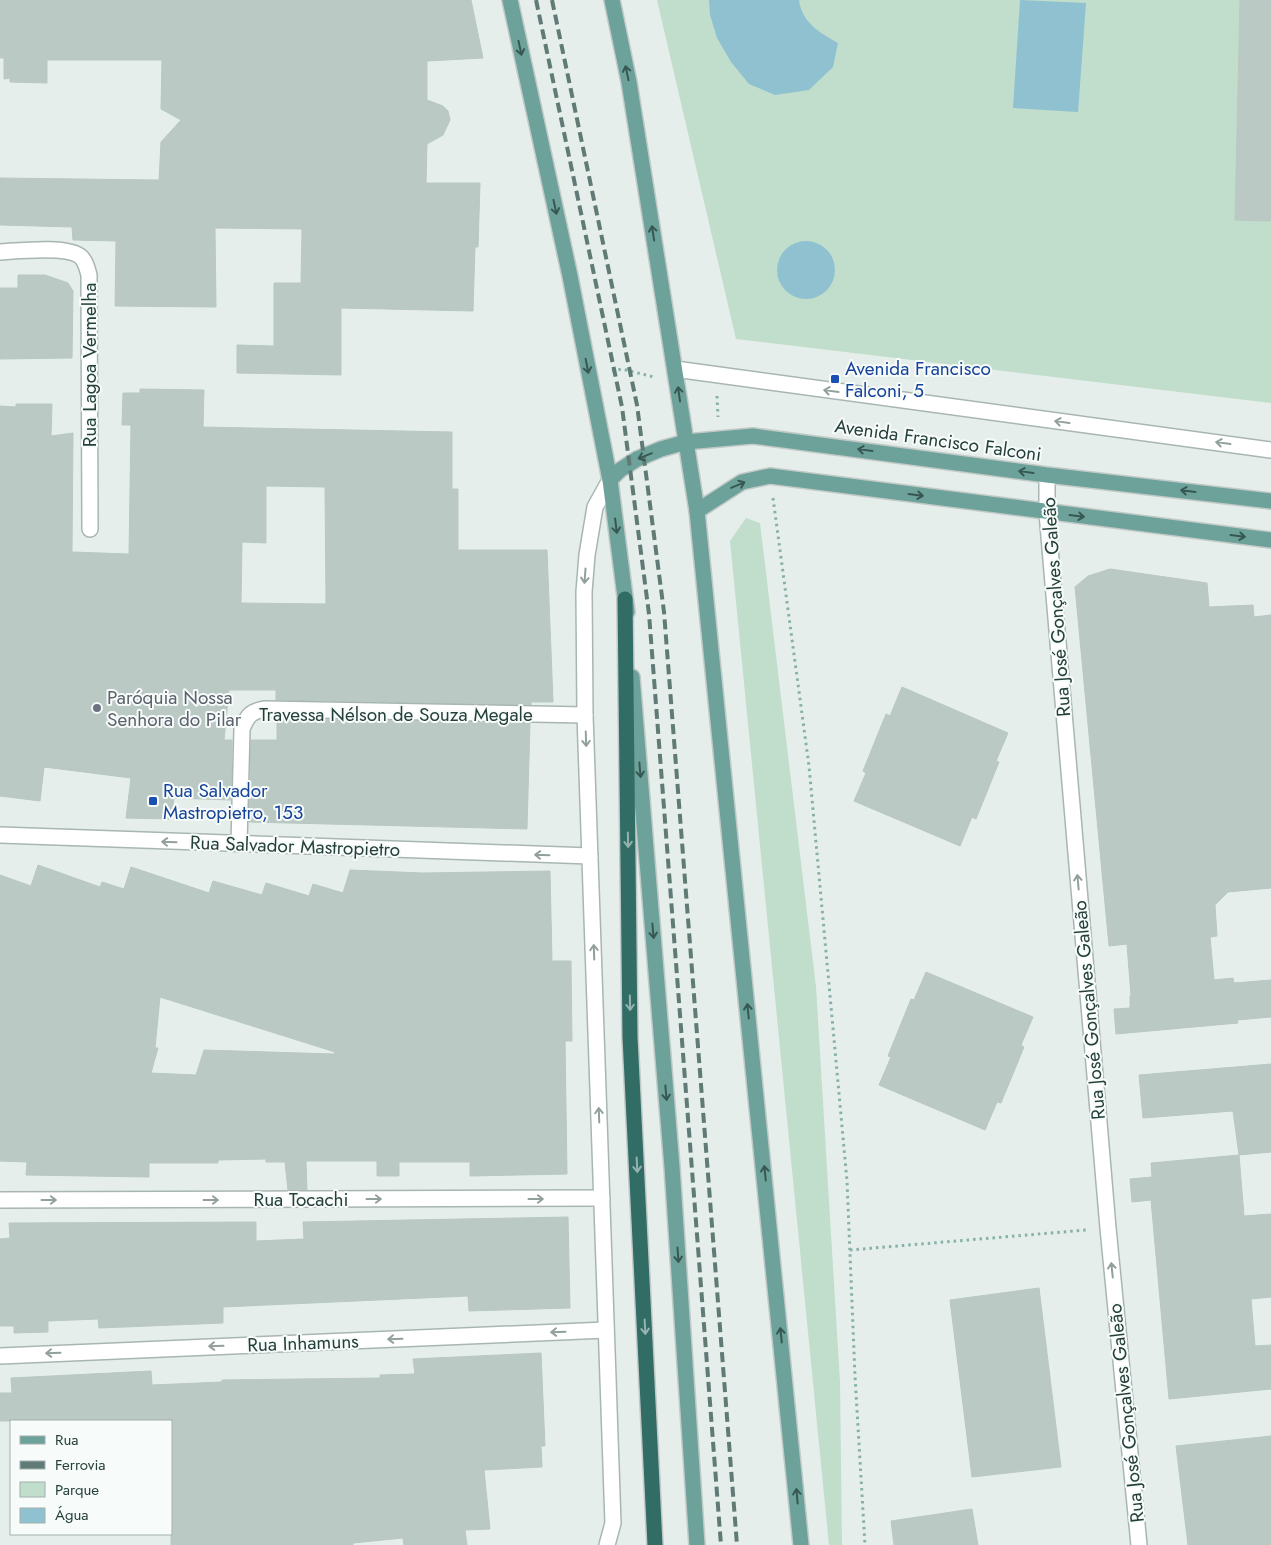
<svg xmlns="http://www.w3.org/2000/svg" width="1271" height="1545" font-family="Jost,sans-serif">
<style>
.green{fill:#c0decb}
.water{fill:#90c1d1}
.building{fill:#bbc9c5;stroke:#b8c8c3;fill-rule:evenodd}
.lines{fill:none;stroke-linecap:round;stroke-linejoin:round}
.minor-casing{stroke:#a8b6b3;stroke-width:18}
.major-casing{stroke:#c2cac8;stroke-width:18}
.highway-casing{stroke:#c2cac8;stroke-width:18}
.path{stroke:#87b1a8;stroke-width:3;stroke-dasharray:2.5 4;stroke-linecap:butt}
.minor{stroke:#fff;stroke-width:15}
.major{stroke:#6ca299;stroke-width:15}
.highway{stroke:#316c65;stroke-width:15}
.rail{stroke:#607b76;stroke-width:4;stroke-dasharray:10 5;stroke-linecap:butt}
.oneway{stroke:#375852}
.oneway2{stroke:#92a09d}
.oneway3{stroke:#94b4af}
.transit-dot{fill:#1a4fb4;stroke:#f7fbf9;stroke-width:2}
.worship-dot{fill:#6b7280;stroke:#f7fbf9;stroke-width:2}
.labels{text-anchor:middle;dominant-baseline:central;stroke-width:4;stroke-linejoin:round;paint-order:stroke}
.street-label{font-size:19px;fill:#25403b;stroke:#f7fbf9}
.transit-label{font-size:19px;fill:#164399;stroke:#f7fbf9;text-anchor:start}
.worship-label{font-size:19px;fill:#5b616d;stroke:#f7fbf9;text-anchor:start}
</style>
<rect width="100%" height="100%" fill="#e6eeeb"/>
<g class="green">
<path d="M657,0H1271V403L736,339Z"/>
<path d="M746,518L760,523L816,987L840,1382L842,1545H829L730,541Z"/>
</g>
<g class="water">
<path d="M709,0H799C802,23 820,33 838,43L833,67L809,90L775,95L749,84L731,62L717,38L710,15Z"/>
<path d="M1020,0L1086,3L1078,112L1013,108Z"/>
<circle cx="806" cy="270" r="29"/>
</g>
<g class="building">
<path d="M0,0H471L483,58L427,61V100L443,106L448,111L450,120L443,135L427,144L426,183H480L478,247H475L473,311L341,308V375L237,373V345L274,346V283H301L302,229L215,228L216,307L115,306L116,241L73,240L72,227L0,225V178L159,180L161,142L181,120L161,109L162,60H47V83L10,82V78L4,79V58H0Z"/>
<path d="M1240,0H1271V221L1235,220Z"/>
<path d="M18,275H45L68,283L73,291L72,358L0,359V288H18Z"/>
<path d="M140,389L204,390L203,427L452,432V489H458V550H547L553,702H531V705L276,700V690H229L224,740H232L231,800L174,798L171,819L126,818L131,778L44,767L40,801L0,796V406L16,407V404H52L51,436L73,433L72,552L129,554L131,425H122L123,393H140ZM266,486L325,487L326,604L241,603L242,542L266,543Z"/>
<path d="M1110,569L1207,583L1209,607L1253,605L1254,617L1271,615V888L1228,892L1215,905L1217,936L1210,937L1214,980L1233,978L1234,983L1271,980V1017L1237,1020L1238,1023L1116,1034L1114,1009L1130,1008V996H1131L1127,944L1109,946L1075,587L1088,576Z"/>
<path d="M902,687L1008,733L996,761L999,762L976,819L972,817L960,846L854,801L866,773L863,771L886,714L890,716Z"/>
<path d="M277,719L530,723L527,829L249,822L251,740H277Z"/>
<path d="M38,865L100,887L102,882L124,889L131,867L209,893L213,881L262,895L266,883L309,896L313,884L343,893L350,870L422,873L550,871L552,961H571L572,1041H565L567,1174L470,1176V1162H399V1176H377V1161H306L307,1190H288L285,1162H266V1159L218,1160V1163H149V1177L26,1175L27,1162L0,1161V875L31,886ZM160,997L335,1052L334,1054L204,1050L196,1075L151,1073L158,1048H155Z"/>
<path d="M926,972L1033,1017L1021,1045L1024,1047L1001,1103L997,1102L985,1130L879,1085L891,1057L888,1056L911,999L914,1000Z"/>
<path d="M1271,1064V1152L1239,1155L1233,1111L1143,1118L1139,1075Z"/>
<path d="M1239,1155L1244,1216L1271,1214V1297L1251,1299L1255,1346L1271,1345V1389L1169,1399L1151,1200L1132,1202L1130,1179L1152,1177L1151,1163Z"/>
<path d="M568,1217L570,1308L469,1311L468,1296L223,1307V1323L99,1328L98,1319L48,1321V1332L14,1333V1326H0V1239L10,1238L9,1223L256,1222V1241L304,1239L303,1222Z"/>
<path d="M1039,1288L1061,1467L972,1477L950,1300Z"/>
<path d="M541,1353L545,1446H541L542,1467L484,1470L490,1529L465,1530L467,1545H404L403,1538L353,1543V1545H171V1421H0V1393H12L11,1378L151,1371L152,1385L222,1382V1380L380,1378V1375L415,1374L413,1359Z"/>
<path d="M1271,1436V1545H1188L1176,1446Z"/>
<path d="M972,1509L978,1545H894L891,1521Z"/>
</g>
<g class="lines">
<g class="minor-casing">
<g id="minor">
<path d="M0,252C18,251 68,245 81,257C86,262 87,268 89,275L90,529"/>
<path d="M675,369L1271,450"/>
<path d="M1047,475V513L1108,1228L1139,1545"/>
<path d="M0,835L590,856"/>
<path d="M239,844L242,729C247,716 251,711 265,709L585,715"/>
<path d="M0,1200L602,1198"/>
<path d="M0,1356L606,1330"/>
<path d="M607,1545L613,1523L585,715L584,592L587,555L595,507L610,480"/>
</g>
</g>
<g class="major-casing">
<g id="major">
<path d="M510,0L570,276L610,480L627,612"/>
<path d="M612,0L629,82L697,511L801,1545"/>
<path d="M610,480L620,470L637,459L661,449L686,442L753,436L1047,475L1271,501"/>
<path d="M697,511L742,482L770,476L1271,540"/>
<path d="M632,677L672,1167L697,1545"/>
</g>
</g>
<g class="highway-casing">
<path id="highway" d="M625,599L630,1037L655,1545"/>
</g>
<g class="path">
<path d="M612,371L622,369L654,377"/>
<path d="M717,396L718,417"/>
<path d="M773,498L809,766L847,1181L855,1376L865,1545"/>
<path d="M850,1250L1086,1230"/>
</g>
<use href="#minor" class="minor"/>
<use href="#major" class="major"/>
<use href="#highway" class="highway"/>
<g class="rail">
<path d="M536,0L622,407L649,614L721,1545"/>
<path d="M552,0L637,405L664,612L737,1545"/>
</g>
</g>
<defs><path id="oneway-shaft" d="M-6 0H5M1.5-3L5.5 0L1.5 3" fill="none" stroke-width="1.6" stroke-linecap="round" stroke-linejoin="round" transform="scale(1.25)"/></defs>
<g class="oneway">
<use href="#oneway-shaft" transform="translate(520 48) rotate(78)"/>
<use href="#oneway-shaft" transform="translate(627 73) rotate(-102)"/>
<use href="#oneway-shaft" transform="translate(555 207) rotate(78)"/>
<use href="#oneway-shaft" transform="translate(653 233) rotate(-99)"/>
<use href="#oneway-shaft" transform="translate(587 366) rotate(79)"/>
<use href="#oneway-shaft" transform="translate(679 394) rotate(-98)"/>
<use href="#oneway-shaft" transform="translate(865 450) rotate(-172)"/>
<use href="#oneway-shaft" transform="translate(645 456) rotate(158)"/>
<use href="#oneway-shaft" transform="translate(1026 472) rotate(-172)"/>
<use href="#oneway-shaft" transform="translate(738 485) rotate(-23)"/>
<use href="#oneway-shaft" transform="translate(1188 491) rotate(-173)"/>
<use href="#oneway-shaft" transform="translate(916 495) rotate(7)"/>
<use href="#oneway-shaft" transform="translate(1077 516) rotate(7)"/>
<use href="#oneway-shaft" transform="translate(616 526) rotate(83)"/>
<use href="#oneway-shaft" transform="translate(1238 536) rotate(7)"/>
<use href="#oneway-shaft" transform="translate(640 770) rotate(85)"/>
<use href="#oneway-shaft" transform="translate(653 931) rotate(85)"/>
<use href="#oneway-shaft" transform="translate(748 1011) rotate(-96)"/>
<use href="#oneway-shaft" transform="translate(666 1093) rotate(85)"/>
<use href="#oneway-shaft" transform="translate(765 1173) rotate(-96)"/>
<use href="#oneway-shaft" transform="translate(678 1255) rotate(86)"/>
<use href="#oneway-shaft" transform="translate(781 1335) rotate(-96)"/>
<use href="#oneway-shaft" transform="translate(797 1496) rotate(-95)"/>
</g>
<g class="oneway2">
<use href="#oneway-shaft" transform="translate(831 391) rotate(-172)"/>
<use href="#oneway-shaft" transform="translate(1062 422) rotate(-172)"/>
<use href="#oneway-shaft" transform="translate(1223 443) rotate(-172)"/>
<use href="#oneway-shaft" transform="translate(585 576) rotate(94)"/>
<use href="#oneway-shaft" transform="translate(586 739) rotate(88)"/>
<use href="#oneway-shaft" transform="translate(169 842) rotate(-178)"/>
<use href="#oneway-shaft" transform="translate(542 855) rotate(-178)"/>
<use href="#oneway-shaft" transform="translate(1078 882) rotate(-95)"/>
<use href="#oneway-shaft" transform="translate(594 952) rotate(-92)"/>
<use href="#oneway-shaft" transform="translate(599 1115) rotate(-92)"/>
<use href="#oneway-shaft" transform="translate(374 1199)"/>
<use href="#oneway-shaft" transform="translate(536 1199)"/>
<use href="#oneway-shaft" transform="translate(49 1200)"/>
<use href="#oneway-shaft" transform="translate(211 1200)"/>
<use href="#oneway-shaft" transform="translate(1112 1270) rotate(-96)"/>
<use href="#oneway-shaft" transform="translate(558 1332) rotate(178)"/>
<use href="#oneway-shaft" transform="translate(395 1339) rotate(178)"/>
<use href="#oneway-shaft" transform="translate(216 1346) rotate(178)"/>
<use href="#oneway-shaft" transform="translate(53 1353) rotate(178)"/>
</g>
<g class="oneway3">
<use href="#oneway-shaft" transform="translate(628 840) rotate(89)"/>
<use href="#oneway-shaft" transform="translate(630 1003) rotate(89)"/>
<use href="#oneway-shaft" transform="translate(637 1165) rotate(87)"/>
<use href="#oneway-shaft" transform="translate(645 1327) rotate(87)"/>
</g>
<g class="transit-dot">
<rect x="830" y="374" width="10" height="10" rx="2.5"/>
<rect x="148" y="796" width="10" height="10" rx="2.5"/>
</g>
<circle class="worship-dot" cx="97" cy="708" r="5"/>
<g class="labels">
<g class="street-label">
<text transform="translate(89 365) rotate(-90)">Rua Lagoa Vermelha</text>
<text transform="translate(938 440) rotate(8)">Avenida Francisco Falconi</text>
<text transform="translate(1056 607) rotate(-94)">Rua José Gonçalves Galeão</text>
<text x="396" y="714">Travessa Nélson de Souza Megale</text>
<text transform="translate(295 846) rotate(2)">Rua Salvador Mastropietro</text>
<text transform="translate(1089 1010) rotate(-95)">Rua José Gonçalves Galeão</text>
<text x="301" y="1199">Rua Tocachi</text>
<text transform="translate(303 1343) rotate(-2)">Rua Inhamuns</text>
<text transform="translate(1126 1413) rotate(-96)">Rua José Gonçalves Galeão</text>
</g>
<g class="transit-label">
<text x="845" y="368">Avenida Francisco<tspan x="845" dy="22">Falconi, 5</tspan></text>
<text x="163" y="790">Rua Salvador<tspan x="163" dy="22">Mastropietro, 153</tspan></text>
</g>
<g class="worship-label">
<text x="107" y="697">Paróquia Nossa<tspan x="107" dy="22">Senhora do Pilar</tspan></text>
</g>
</g>
<rect x="10" y="1420" width="162" height="115" fill="#f7fbf9" stroke="#a3b0ad"/>
<rect x="20" y="1436" width="25" height="8" fill="#6ca299" stroke="#a3b0ad"/>
<text x="55" y="1445" font-size="15" fill="#25403b">Rua</text>
<rect x="20" y="1461" width="25" height="8" fill="#607b76" stroke="#a3b0ad"/>
<text x="55" y="1470" font-size="15" fill="#25403b">Ferrovia</text>
<rect x="20" y="1482" width="25" height="15" fill="#c0decb" stroke="#a3b0ad"/>
<text x="55" y="1495" font-size="15" fill="#25403b">Parque</text>
<rect x="20" y="1508" width="25" height="15" fill="#90c1d1" stroke="#a3b0ad"/>
<text x="55" y="1520" font-size="15" fill="#25403b">Água</text>
</svg>
